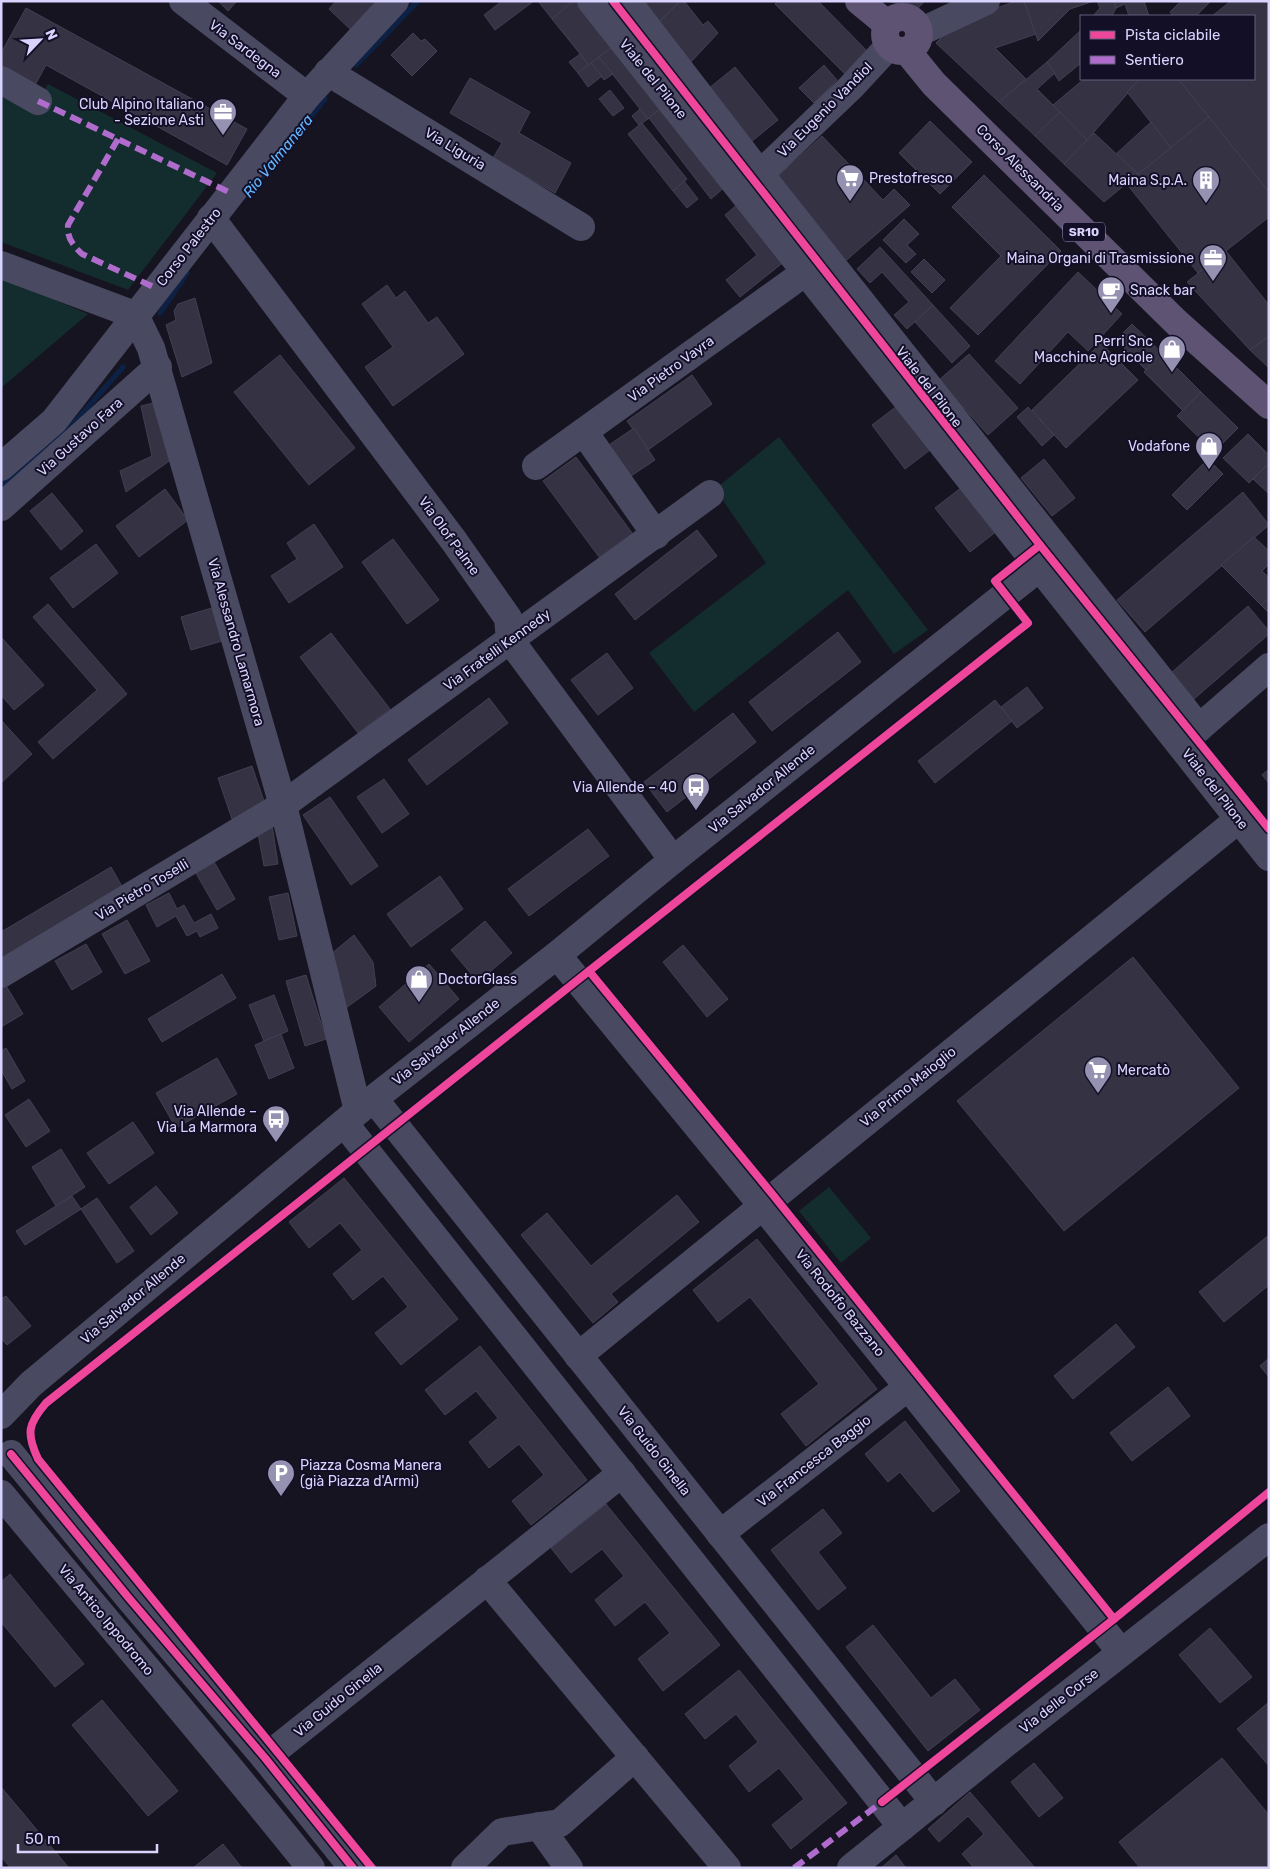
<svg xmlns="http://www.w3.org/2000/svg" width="1270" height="1869" font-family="Rubik,sans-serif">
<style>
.green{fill:#132c2d}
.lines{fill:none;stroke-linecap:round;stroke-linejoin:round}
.stream{stroke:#0d2144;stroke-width:5.5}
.building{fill:#343243;stroke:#433f54}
.minor{stroke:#4a4962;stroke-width:28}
.major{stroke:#5e5373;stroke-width:28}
.quiet{stroke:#b06ccc;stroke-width:6;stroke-dasharray:12 6;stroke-linecap:butt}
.cycleway-casing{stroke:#130f26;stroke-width:11}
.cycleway{stroke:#ed469a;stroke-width:8}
.labels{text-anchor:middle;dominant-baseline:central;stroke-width:4;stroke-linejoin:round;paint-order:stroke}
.shield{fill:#130f26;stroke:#9e99be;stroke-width:1}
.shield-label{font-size:12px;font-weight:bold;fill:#d9d4ff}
.street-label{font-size:14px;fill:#d9d4ff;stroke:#130f26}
.poi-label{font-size:14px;fill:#d9d4ff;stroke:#130f26;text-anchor:end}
.water-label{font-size:15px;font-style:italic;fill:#62b6ff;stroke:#130f26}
</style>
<rect width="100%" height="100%" fill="#161421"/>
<g class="green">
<path d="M48,84L217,173L128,290L1,242V86L36,103Z"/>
<path d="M1,277L88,314L1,388Z"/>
<path d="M779,437L928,630L894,654L848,590L694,712L649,653L766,563L715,489Z"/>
<path d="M829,1187L871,1238L841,1263L799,1211Z"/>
</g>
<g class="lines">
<g class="stream">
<path d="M356,65L418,1"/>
<path d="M249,192L325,99"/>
<path d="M160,313L187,273"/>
<path d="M1,487L74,423L123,367"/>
</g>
</g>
<g class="building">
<path d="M218,1H237L228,11Z"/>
<path d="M336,1H381L353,32L329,9Z"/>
<path d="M502,1H534L495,30L484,15Z"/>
<path d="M538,1H573L552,19Z"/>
<path d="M573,1H578L615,45L589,65L552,19Z"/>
<path d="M639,1H680L657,24Z"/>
<path d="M680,1H684L703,25L708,21L718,33L690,63L657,24Z"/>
<path d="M778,1H818L871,55L848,77L775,4Z"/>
<path d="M886,1H925L918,8Z"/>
<path d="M1016,1H1024L1036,34L995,48L1026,79L999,102L936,43L956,23Z"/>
<path d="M1024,1H1094L1070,9L1038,41Z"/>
<path d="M1097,1H1114L1116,8L1112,16H1093L1100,8Z"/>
<path d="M1114,1H1144L1149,16H1129L1125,4L1116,8Z"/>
<path d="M1181,1H1211L1196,16H1173L1170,12Z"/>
<path d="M1231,1H1269V192L1178,79H1254V16H1212Z"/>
<path d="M26,8L247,129L227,165L46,65L35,85L1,66V53Z"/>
<path d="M1081,30V63L1059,81L1047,62Z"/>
<path d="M413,33L421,41L425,39L437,51L412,76L391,55Z"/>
<path d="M615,45L663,106L648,119L599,57Z"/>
<path d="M580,54L589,65L578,73L569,62Z"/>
<path d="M599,57L613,74L604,80L591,63Z"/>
<path d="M1047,62L1055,73L1037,89L1060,112L1035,136L999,102Z"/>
<path d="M591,63L602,76L588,87L578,73Z"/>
<path d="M824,65L837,80L814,103L799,88Z"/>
<path d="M735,67L778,120L751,142L708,89Z"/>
<path d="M470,78L530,112L519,133L571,163L555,193L493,158L502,143L450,113Z"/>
<path d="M1084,79H1140L1087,140L1053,105Z"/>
<path d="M1140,79H1178L1209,117L1171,148L1127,92Z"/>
<path d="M610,90L624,108L613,116L599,99Z"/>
<path d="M663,106L726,186L711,199L649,118Z"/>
<path d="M640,109L648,119L639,125L632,116Z"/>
<path d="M1060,112L1087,140L1064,164L1035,136Z"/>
<path d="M1209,117L1269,192V217L1198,273L1126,183Z"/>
<path d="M930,121L972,162L940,194L899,153Z"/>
<path d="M1151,122L1171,148L1138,174L1116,154Z"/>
<path d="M642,123L687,179L673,191L628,134Z"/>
<path d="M1094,133L1138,174L1104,202L1064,164Z"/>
<path d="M822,136L883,200L894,189L910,205L842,264L775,179Z"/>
<path d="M984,175L1061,251L978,335L950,308L1001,256L952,207Z"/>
<path d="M684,181L698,199L687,208L673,191Z"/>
<path d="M739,203L785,261L740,297L726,280L757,255L725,215Z"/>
<path d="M904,219L919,234L907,245L916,254L906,263L883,240Z"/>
<path d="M880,247L933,305L907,329L894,315L909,302L882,272L870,283L857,269Z"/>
<path d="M1226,251L1269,305V336L1250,350L1187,282Z"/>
<path d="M924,259L945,280L932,293L911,272Z"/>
<path d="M1078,272L1122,314L1088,351L1068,332L1020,384L995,361Z"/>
<path d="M387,285L396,298L405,291L428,323L437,317L464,354L393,406L365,367L393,347L362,304Z"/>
<path d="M195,298L212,363L182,377L166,325L176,320L174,311L178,304Z"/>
<path d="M933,305L970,346L952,363L915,322Z"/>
<path d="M1132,324L1162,353L1146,370L1116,340Z"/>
<path d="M1269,336V368L1250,350Z"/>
<path d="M1101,343L1138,380L1066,448L1032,410Z"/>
<path d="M1162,353L1201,392L1183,411L1144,372Z"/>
<path d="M969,354L1018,408L988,435L939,380Z"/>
<path d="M280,355L355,448L309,485L234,392Z"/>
<path d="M692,375L712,404L648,450L627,421Z"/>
<path d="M1201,392L1238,428L1214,452L1177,416Z"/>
<path d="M157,402L172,459L126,492L120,471L152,456L141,406Z"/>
<path d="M897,406L930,450L905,469L872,425Z"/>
<path d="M1028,407L1054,435L1042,446L1017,417Z"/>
<path d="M634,428L655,460L628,478L606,447Z"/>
<path d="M1248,434L1269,455V463L1249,483L1223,458Z"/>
<path d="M576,457L635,537L602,561L543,481Z"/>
<path d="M1044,459L1075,498L1052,516L1021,478Z"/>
<path d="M1208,459L1223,474L1187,510L1172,495Z"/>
<path d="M1269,463V494L1253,479Z"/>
<path d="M962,487L997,531L970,552L935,508Z"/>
<path d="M165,489L188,520L139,557L116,526Z"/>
<path d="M1243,492L1269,525L1145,632L1117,600Z"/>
<path d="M52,493L83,531L61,550L30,511Z"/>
<path d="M314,524L343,567L289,603L271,576L297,559L287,543Z"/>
<path d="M697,530L717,556L635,620L615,594Z"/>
<path d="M1254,537L1269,551V564L1262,571L1269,578V598L1261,605L1221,565Z"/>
<path d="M393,539L439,600L407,624L362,562Z"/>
<path d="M96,544L118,573L73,608L50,578Z"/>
<path d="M1269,598V613L1261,605Z"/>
<path d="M48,604L127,694L53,759L38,742L97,690L33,617Z"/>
<path d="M1248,606L1269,631V634L1194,699L1171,673Z"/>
<path d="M212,608L222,641L191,650L181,617Z"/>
<path d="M838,632L861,662L772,731L749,702Z"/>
<path d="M331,633L390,709L358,733L300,657Z"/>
<path d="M1,637L44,685L14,710L1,695Z"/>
<path d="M607,653L633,688L598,715L571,680Z"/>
<path d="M1027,687L1043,708L1017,728L1001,707Z"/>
<path d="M489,698L508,723L427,785L408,760Z"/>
<path d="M995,700L1012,721L935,783L918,761Z"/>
<path d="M733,713L756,742L667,812L644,782Z"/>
<path d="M1,720L32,754L1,783Z"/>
<path d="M252,766L266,807L232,819L218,778Z"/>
<path d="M1269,769V783L1262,775Z"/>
<path d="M384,779L409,814L382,833L357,797Z"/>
<path d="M330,797L378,866L351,885L303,815Z"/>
<path d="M272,825L278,864L264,866L257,828Z"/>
<path d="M588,829L609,856L529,916L508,889Z"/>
<path d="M212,858L235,899L217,910L193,868Z"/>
<path d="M111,867L124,890L1,962V932Z"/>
<path d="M440,876L463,909L411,947L387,914Z"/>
<path d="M169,893L177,909L184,905L194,923L211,914L218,928L200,937L197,931L187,936L176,916L157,927L146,905Z"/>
<path d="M288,893L297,936L279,940L269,897Z"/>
<path d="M127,920L150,961L125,974L102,934Z"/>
<path d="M485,921L512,953L478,982L451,950Z"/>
<path d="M354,935L373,962L376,986L346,1008L331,954Z"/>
<path d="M86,944L102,972L72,990L55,961Z"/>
<path d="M683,945L728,999L707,1017L663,962Z"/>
<path d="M1133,957L1239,1088L1064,1231L957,1101Z"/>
<path d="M429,964L459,999L409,1042L379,1007Z"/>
<path d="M222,974L236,998L162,1042L148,1019Z"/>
<path d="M306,975L326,1039L305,1046L286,981Z"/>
<path d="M5,984L23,1014L1,1027V986Z"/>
<path d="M274,995L288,1031L264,1041L249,1005Z"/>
<path d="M281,1034L294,1068L269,1079L255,1045Z"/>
<path d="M6,1048L25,1081L12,1089L1,1070V1051Z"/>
<path d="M217,1058L237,1094L176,1128L156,1093Z"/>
<path d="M29,1099L50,1131L26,1147L5,1115Z"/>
<path d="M133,1122L154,1153L109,1184L87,1153Z"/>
<path d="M61,1149L85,1187L56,1206L32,1167Z"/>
<path d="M344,1178L458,1319L401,1365L375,1333L408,1307L383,1276L353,1300L333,1274L362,1250L340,1223L309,1248L289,1222Z"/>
<path d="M156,1186L178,1213L151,1235L130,1207Z"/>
<path d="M677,1195L699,1222L611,1294L618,1302L593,1323L521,1235L547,1213L591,1266Z"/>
<path d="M72,1196L81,1209L25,1245L16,1231Z"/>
<path d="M97,1198L134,1251L117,1263L81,1209Z"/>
<path d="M1269,1235V1285L1224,1322L1199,1292Z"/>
<path d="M757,1239L877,1389L806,1446L781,1414L819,1384L750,1297L718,1322L693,1290Z"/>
<path d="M6,1296L31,1326L7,1345L1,1338V1299Z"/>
<path d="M1116,1324L1135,1347L1073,1399L1054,1376Z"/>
<path d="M480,1346L587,1480L531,1525L512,1501L544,1475L519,1444L489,1468L469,1442L498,1418L476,1391L445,1415L425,1390Z"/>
<path d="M1269,1358V1377L1260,1366Z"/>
<path d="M1168,1387L1190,1416L1132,1461L1110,1433Z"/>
<path d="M905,1421L960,1491L933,1512L900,1472L888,1482L865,1454Z"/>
<path d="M606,1504L720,1645L663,1691L638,1659L670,1633L645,1602L615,1626L595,1600L624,1576L602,1549L571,1573L551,1548Z"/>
<path d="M823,1509L842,1533L818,1552L846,1588L818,1610L771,1550Z"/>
<path d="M10,1574L84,1664L55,1687L1,1622V1582Z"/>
<path d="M873,1625L931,1698L955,1679L980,1710L928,1751L846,1647Z"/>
<path d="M1210,1628L1252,1677L1220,1703L1179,1655Z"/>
<path d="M739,1670L847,1803L791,1849L772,1825L804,1799L779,1768L749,1792L729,1766L758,1742L736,1714L705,1739L685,1714Z"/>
<path d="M102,1700L178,1791L148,1816L72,1725Z"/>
<path d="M1269,1702V1766L1237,1729Z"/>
<path d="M1222,1758L1269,1815V1868H1140L1119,1842Z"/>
<path d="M1034,1763L1063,1798L1039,1817L1011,1782Z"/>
<path d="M1,1787L69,1868H11L1,1857Z"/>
<path d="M970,1792L1035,1868H974L962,1854L984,1834L968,1816L939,1842L928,1829Z"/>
<path d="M223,1844L242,1868H193Z"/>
<path d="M896,1855L906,1868H881Z"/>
</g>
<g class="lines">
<g class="minor">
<path d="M183,1L307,96"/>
<path d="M591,1L1269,857"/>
<path d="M627,1L760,174L1199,728L1180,744"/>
<path d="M920,32L986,1"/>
<path d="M328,72L581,227"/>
<path d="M1,80L38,101"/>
<path d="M760,174L851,87L889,46"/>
<path d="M211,218L454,541L508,618L510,640L673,860"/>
<path d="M1,265L135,315L151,348L283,805L358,1111"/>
<path d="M584,432L656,535"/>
<path d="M536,466L807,271"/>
<path d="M1,467L54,421L307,96L395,1"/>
<path d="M1,507L158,367"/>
<path d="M1199,728L1269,667"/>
<path d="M557,955L762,1205L1121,1652"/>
<path d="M1,974L283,805L710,494"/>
<path d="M374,1099L934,1802"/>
<path d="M344,1123L902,1827"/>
<path d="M578,1356L1239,819"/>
<path d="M1,1415L31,1384L358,1111L557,955L673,860L1040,567"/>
<path d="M11,1454L128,1597L265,1758L353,1868"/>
<path d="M1,1494C104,1619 210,1741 311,1868"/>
<path d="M720,1534L908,1387"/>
<path d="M487,1580L727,1868"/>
<path d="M265,1758L622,1473"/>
<path d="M539,1826L569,1868"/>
<path d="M465,1868L502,1832L560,1823L635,1757"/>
<path d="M851,1868L1011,1739L1269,1537"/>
</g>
<g class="major">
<path d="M859,1L887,24"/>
<circle cx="902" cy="34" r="17"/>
<path d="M907,51L934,84L1176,322L1269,405"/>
</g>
<g class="quiet">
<path d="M38,101L231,193"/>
<path d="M118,139L68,225C67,239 73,245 82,254L156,288"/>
<path d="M794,1868L882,1802"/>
</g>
<g class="cycleway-casing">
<g id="cycleway">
<path d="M613,1L1040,545L1269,829"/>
<path d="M589,971L1028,623L995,581L1040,545"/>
<path d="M11,1454L128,1597L265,1758L353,1868"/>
<path d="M882,1802L1114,1619L1269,1492"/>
<path d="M372,1868L38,1459C26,1433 28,1424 46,1403L589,971L773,1195L1114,1619"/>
</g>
</g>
<use href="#cycleway" class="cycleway"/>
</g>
<defs>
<g id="office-pin" transform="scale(1.4375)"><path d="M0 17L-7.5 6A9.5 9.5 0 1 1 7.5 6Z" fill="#9591b1" stroke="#130f26"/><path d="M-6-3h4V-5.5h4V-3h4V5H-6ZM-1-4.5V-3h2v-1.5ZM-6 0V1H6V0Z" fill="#fff"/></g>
<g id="supermarket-pin" transform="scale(1.4375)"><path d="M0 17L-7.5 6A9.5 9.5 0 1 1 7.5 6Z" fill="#9591b1" stroke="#130f26"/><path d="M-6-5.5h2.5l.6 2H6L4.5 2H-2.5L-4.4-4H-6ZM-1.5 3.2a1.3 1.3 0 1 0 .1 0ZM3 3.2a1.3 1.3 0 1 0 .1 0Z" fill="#fff"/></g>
<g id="building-pin" transform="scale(1.4375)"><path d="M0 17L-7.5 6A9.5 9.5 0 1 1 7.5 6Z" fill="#9591b1" stroke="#130f26"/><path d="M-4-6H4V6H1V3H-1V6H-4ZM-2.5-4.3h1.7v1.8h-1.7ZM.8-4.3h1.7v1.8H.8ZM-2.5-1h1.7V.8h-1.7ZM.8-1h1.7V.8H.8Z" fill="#fff"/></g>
<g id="cafe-pin" transform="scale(1.4375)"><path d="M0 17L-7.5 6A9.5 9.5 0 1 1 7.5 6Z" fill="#9591b1" stroke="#130f26"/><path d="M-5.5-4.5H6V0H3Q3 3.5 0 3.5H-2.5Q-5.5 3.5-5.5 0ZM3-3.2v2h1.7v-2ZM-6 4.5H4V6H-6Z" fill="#fff"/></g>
<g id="shop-pin" transform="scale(1.4375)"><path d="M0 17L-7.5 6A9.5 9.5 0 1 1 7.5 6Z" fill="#9591b1" stroke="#130f26"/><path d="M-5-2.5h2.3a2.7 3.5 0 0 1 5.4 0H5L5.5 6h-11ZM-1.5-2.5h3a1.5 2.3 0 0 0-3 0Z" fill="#fff"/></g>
<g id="bus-pin" transform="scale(1.4375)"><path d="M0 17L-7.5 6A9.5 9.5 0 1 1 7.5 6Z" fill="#9591b1" stroke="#130f26"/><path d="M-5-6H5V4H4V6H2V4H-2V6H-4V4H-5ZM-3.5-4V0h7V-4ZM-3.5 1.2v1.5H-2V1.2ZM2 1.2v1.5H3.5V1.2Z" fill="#fff"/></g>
<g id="parking-pin" transform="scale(1.4375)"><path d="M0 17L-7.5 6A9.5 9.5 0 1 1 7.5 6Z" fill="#9591b1" stroke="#130f26"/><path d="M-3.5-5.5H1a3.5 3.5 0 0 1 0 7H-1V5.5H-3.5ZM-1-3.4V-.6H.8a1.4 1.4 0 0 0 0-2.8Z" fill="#fff"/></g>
</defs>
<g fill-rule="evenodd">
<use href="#office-pin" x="223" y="112"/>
<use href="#supermarket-pin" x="850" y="178"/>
<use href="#building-pin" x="1206" y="180"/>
<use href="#office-pin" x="1213" y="258"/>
<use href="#cafe-pin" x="1111" y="290"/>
<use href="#shop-pin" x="1172" y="349"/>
<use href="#shop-pin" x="1209" y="446"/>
<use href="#bus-pin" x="696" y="787"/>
<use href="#shop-pin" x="419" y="979"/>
<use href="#supermarket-pin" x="1098" y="1070"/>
<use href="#bus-pin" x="276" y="1119"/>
<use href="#parking-pin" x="281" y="1473"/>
</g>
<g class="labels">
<rect class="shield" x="1063" y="222.5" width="42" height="19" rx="4"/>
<g class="shield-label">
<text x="1084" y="232">SR10</text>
</g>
<g class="street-label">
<text transform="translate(245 49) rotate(37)">Via Sardegna</text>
<text transform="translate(653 79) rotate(51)">Viale del Pilone</text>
<text transform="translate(825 110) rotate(-45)">Via Eugenio Vandiol</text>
<text transform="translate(455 149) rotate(31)">Via Liguria</text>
<text transform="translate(1020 168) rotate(45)">Corso Alessandria</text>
<text transform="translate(189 247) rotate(-52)">Corso Palestro</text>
<text transform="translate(671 369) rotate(-36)">Via Pietro Vayra</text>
<text transform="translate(929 387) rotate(52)">Viale del Pilone</text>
<text transform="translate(80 437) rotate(-42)">Via Gustavo Fara</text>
<text transform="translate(449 536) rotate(54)">Via Olof Palme</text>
<text transform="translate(236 642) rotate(74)">Via Alessandro Lamarmora</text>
<text transform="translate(497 650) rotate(-36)">Via Fratelli Kennedy</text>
<text transform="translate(762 789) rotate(-39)">Via Salvador Allende</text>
<text transform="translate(1215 789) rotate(52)">Viale del Pilone</text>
<text transform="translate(142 890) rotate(-31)">Via Pietro Toselli</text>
<text transform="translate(446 1042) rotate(-38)">Via Salvador Allende</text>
<text transform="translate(908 1087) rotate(-39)">Via Primo Maioglio</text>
<text transform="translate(133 1299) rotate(-40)">Via Salvador Allende</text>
<text transform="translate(840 1303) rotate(51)">Via Rodolfo Bazzano</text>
<text transform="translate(654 1451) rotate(52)">Via Guido Ginella</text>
<text transform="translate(814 1461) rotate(-38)">Via Francesca Baggio</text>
<text transform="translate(106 1620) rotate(50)">Via Antico Ippodromo</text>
<text transform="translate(338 1700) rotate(-39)">Via Guido Ginella</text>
<text transform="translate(1059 1701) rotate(-38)">Via delle Corse</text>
</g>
<g class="poi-label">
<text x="204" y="104">Club Alpino Italiano<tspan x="204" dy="16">- Sezione Asti</tspan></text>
<text x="869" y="178" text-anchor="start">Prestofresco</text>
<text x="1187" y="180">Maina S.p.A.</text>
<text x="1194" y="258">Maina Organi di Trasmissione</text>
<text x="1130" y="290" text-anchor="start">Snack bar</text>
<text x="1153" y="341">Perri Snc<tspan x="1153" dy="16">Macchine Agricole</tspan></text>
<text x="1190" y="446">Vodafone</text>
<text x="677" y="787">Via Allende – 40</text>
<text x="438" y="979" text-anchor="start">DoctorGlass</text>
<text x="1117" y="1070" text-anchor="start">Mercatò</text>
<text x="257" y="1111">Via Allende –<tspan x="257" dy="16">Via La Marmora</tspan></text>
<text x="300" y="1465" text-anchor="start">Piazza Cosma Manera<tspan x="300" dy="16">(già Piazza d'Armi)</tspan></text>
</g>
<g class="water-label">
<text transform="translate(278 156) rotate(-51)">Rio Valmanera</text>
</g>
</g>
<rect width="1270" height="1869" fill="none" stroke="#d9d4ff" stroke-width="5"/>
<rect x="1080" y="15" width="175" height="65" fill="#130f26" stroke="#625e7d"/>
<rect x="1090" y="31" width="25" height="8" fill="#ed469a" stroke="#625e7d"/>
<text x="1125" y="40" font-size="15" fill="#d9d4ff">Pista ciclabile</text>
<rect x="1090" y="56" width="25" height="8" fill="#b06ccc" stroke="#625e7d"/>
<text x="1125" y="65" font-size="15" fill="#d9d4ff">Sentiero</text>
<g transform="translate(40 40) rotate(65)" stroke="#130f26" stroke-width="4" paint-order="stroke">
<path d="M0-4L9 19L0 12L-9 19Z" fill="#d9d4ff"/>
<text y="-8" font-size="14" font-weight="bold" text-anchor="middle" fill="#d9d4ff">N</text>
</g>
<path d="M18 1844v8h139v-8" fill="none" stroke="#d9d4ff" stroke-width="2.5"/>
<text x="25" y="1844" font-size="15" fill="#d9d4ff" stroke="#130f26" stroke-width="4" paint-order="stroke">50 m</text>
</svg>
